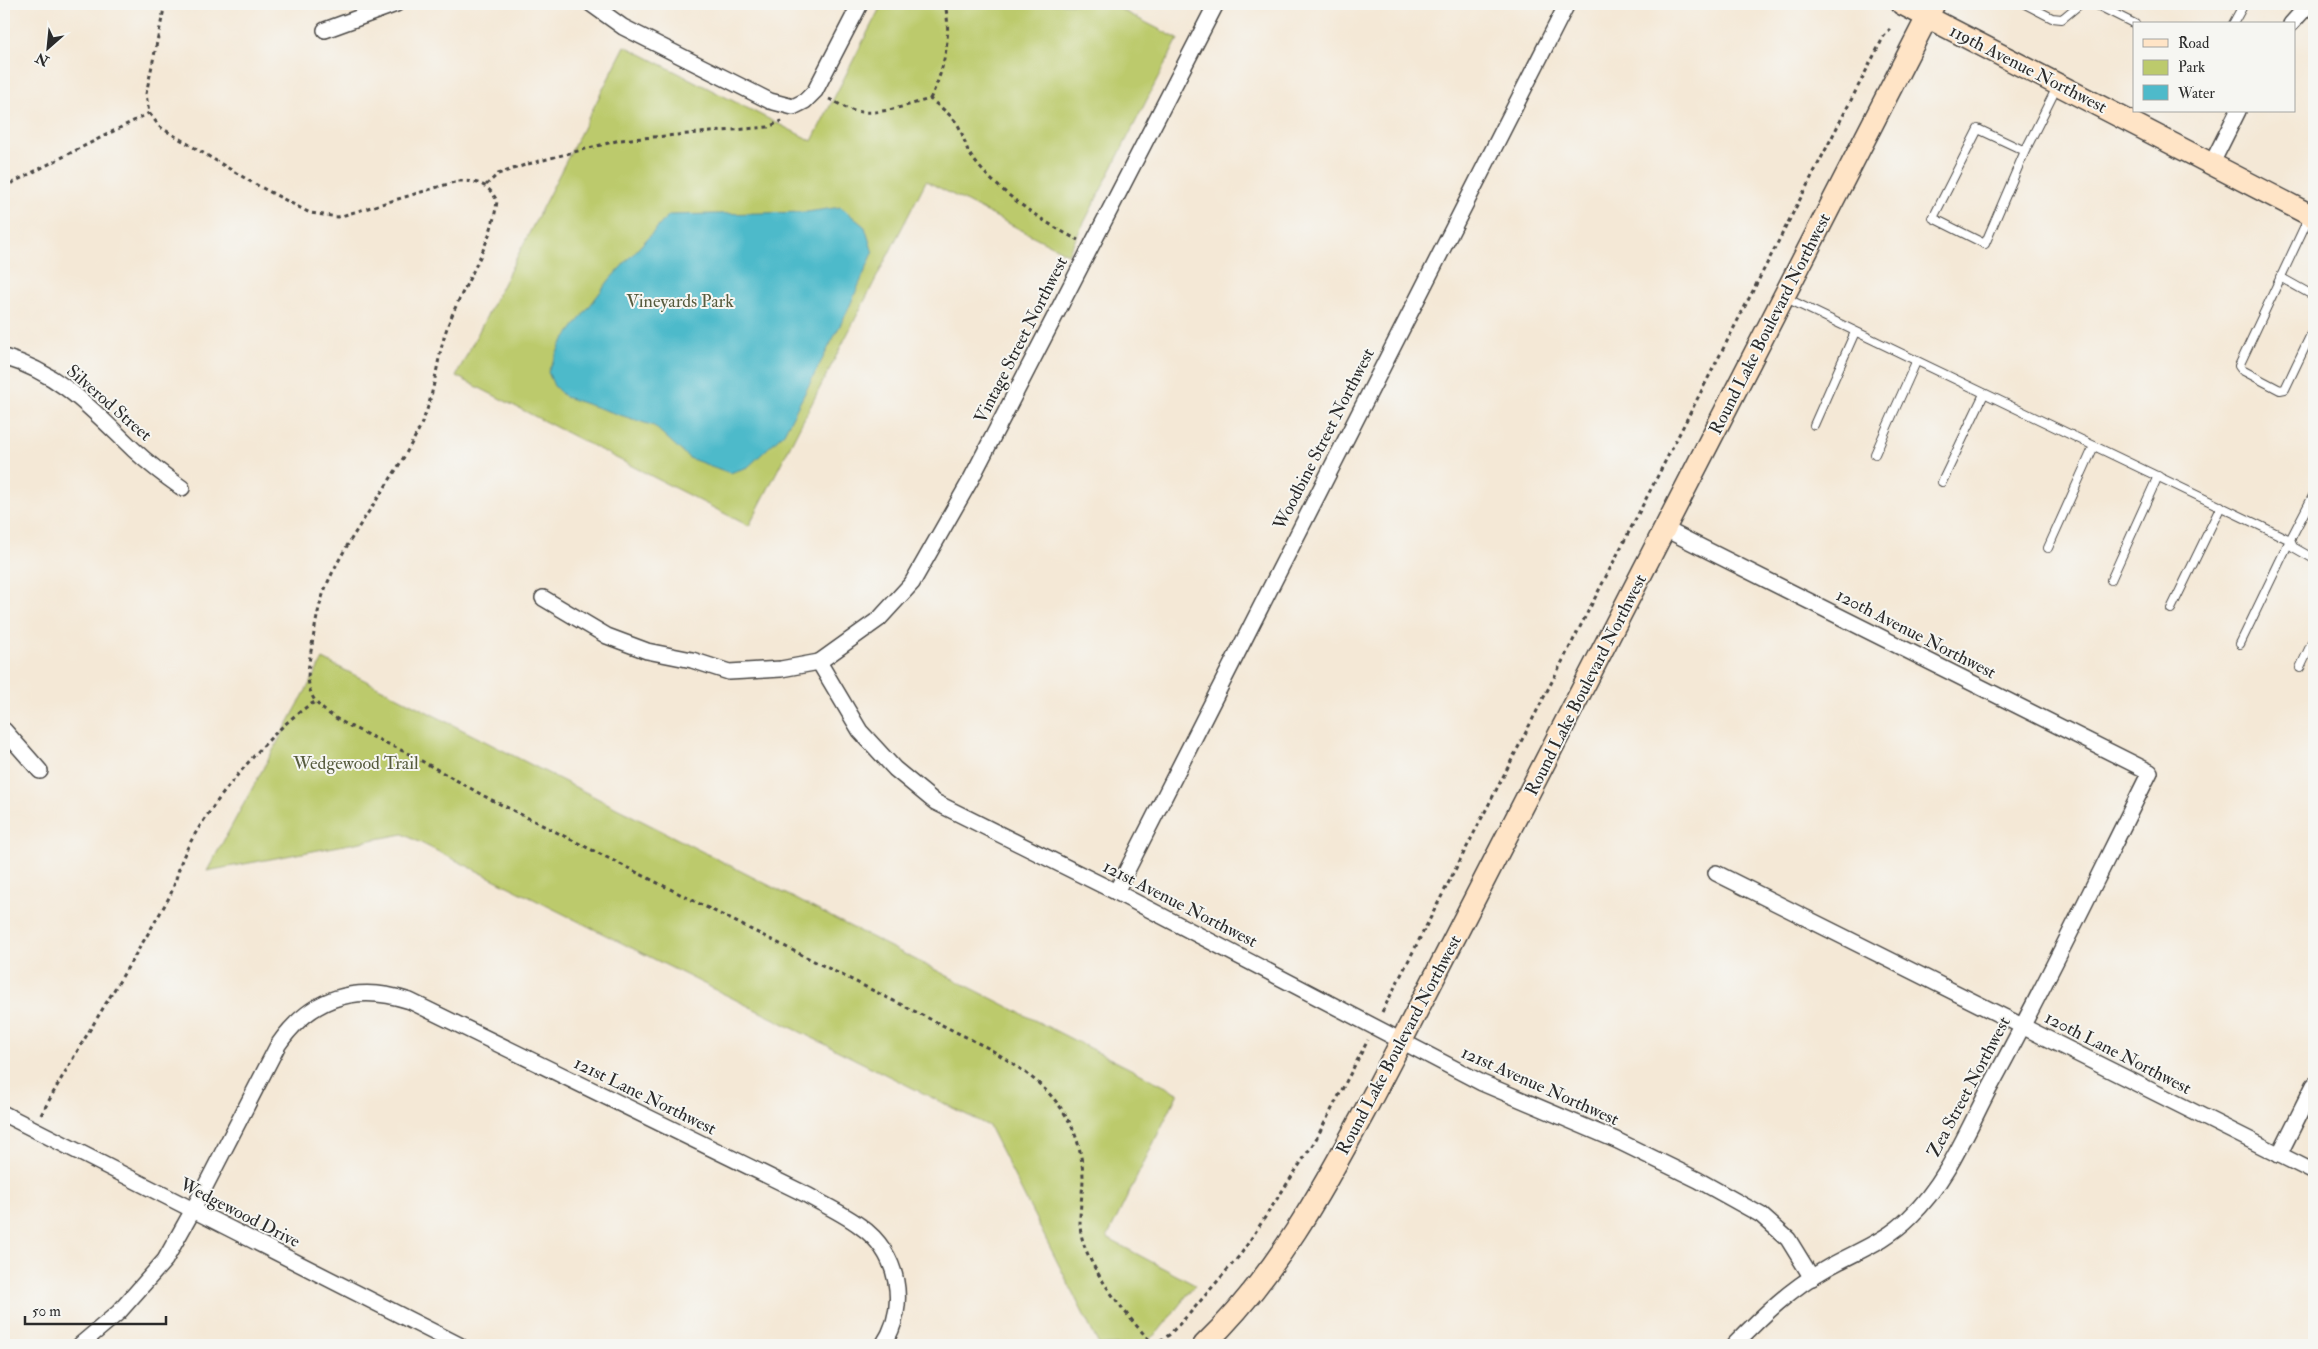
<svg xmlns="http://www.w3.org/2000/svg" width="2318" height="1349" font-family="'IM FELL Double Pica',serif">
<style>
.green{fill:#bcca6c;stroke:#747a4c}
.water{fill:#4ebaca;stroke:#3c727a}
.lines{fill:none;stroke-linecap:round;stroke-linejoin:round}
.lane-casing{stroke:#494745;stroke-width:10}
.street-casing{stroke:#494745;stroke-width:18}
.secondary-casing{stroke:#494745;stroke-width:24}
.path{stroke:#494745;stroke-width:3;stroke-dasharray:4 4;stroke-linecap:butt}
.lane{stroke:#fff;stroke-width:8}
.street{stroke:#fff;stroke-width:15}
.secondary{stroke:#ffe4c6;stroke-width:21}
.labels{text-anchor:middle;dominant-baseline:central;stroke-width:4;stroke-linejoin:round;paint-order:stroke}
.street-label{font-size:18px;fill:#2b2b2b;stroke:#f6f6f2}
.park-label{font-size:18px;fill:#565b3e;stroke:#f6f6f2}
</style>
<rect width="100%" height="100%" fill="#f6f6f2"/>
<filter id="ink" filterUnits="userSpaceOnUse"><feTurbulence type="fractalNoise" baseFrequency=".02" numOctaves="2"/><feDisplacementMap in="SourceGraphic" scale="10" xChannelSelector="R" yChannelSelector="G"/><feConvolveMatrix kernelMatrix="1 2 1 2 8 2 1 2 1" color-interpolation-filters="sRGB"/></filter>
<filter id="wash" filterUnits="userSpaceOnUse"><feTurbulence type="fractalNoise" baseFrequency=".0096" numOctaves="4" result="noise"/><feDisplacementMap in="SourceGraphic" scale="20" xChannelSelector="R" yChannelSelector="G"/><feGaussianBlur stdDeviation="1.12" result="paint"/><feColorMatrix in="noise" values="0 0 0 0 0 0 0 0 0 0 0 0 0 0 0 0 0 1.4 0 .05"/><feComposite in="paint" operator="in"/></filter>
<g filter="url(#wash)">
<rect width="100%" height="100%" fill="#f4e8d6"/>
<g class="green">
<path d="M882,4H1110L1178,39L1068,254L926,181L749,526L456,376L625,46L812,141Z"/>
<path d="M323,659L1178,1093L1107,1238L1195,1285L1158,1332L1142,1345H1099L989,1126L403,834L207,871Z"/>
</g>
<path class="water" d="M841,207L865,227L873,253L847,312L784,433L748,467L730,473L689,458L654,426L565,397L554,386L548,372L561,344L610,279L669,215L807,212Z"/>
</g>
<g filter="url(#ink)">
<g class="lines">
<g class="lane-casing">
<g id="lane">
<path d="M2025,4L2052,18L2062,19L2080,4"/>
<path d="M2095,4L2135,24"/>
<path d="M2233,24L2244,4"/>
<path d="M2025,151L1978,129L1933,218L1985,244L2025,151L2057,87"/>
<path d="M2309,217L2239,366L2242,370L2280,390L2285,389L2314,328"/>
<path d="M2280,277L2314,296"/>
<path d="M1786,298L2290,540L2314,494"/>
<path d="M1814,425L1855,332"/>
<path d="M1875,454L1916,362"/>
<path d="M1942,482L1984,394"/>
<path d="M2290,540L2293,547L2314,559"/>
<path d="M2048,548L2094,446"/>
<path d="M2111,580L2158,476"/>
<path d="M2171,609L2221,506"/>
<path d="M2240,644L2290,540"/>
<path d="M2300,668L2314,638"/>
</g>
</g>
<g class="street-casing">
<g id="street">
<path d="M591,4L623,27L770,101L793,107L805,101L815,91L860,4"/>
<path d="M2291,24L2309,4"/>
<path d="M325,30L396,4"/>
<path d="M2211,165L2238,111"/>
<path d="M4,357C62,374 92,410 134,450C149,464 165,476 182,488"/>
<path d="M1665,529L2150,772C2097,878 2046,985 1989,1089C1966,1133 1946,1183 1910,1217C1885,1242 1857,1251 1827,1268C1791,1288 1762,1316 1734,1345"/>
<path d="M543,598L607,636L647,651L692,660L729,672L781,669L819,662L860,731L895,769L935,802L1116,892L1482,1083L1616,1140L1698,1180L1761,1215L1788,1239L1812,1278"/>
<path d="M819,662L879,619L912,583L970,481L1216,4"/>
<path d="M4,730L40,771"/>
<path d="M1716,873L2314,1172"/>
<path d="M1116,892L1567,4"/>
<path d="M4,1114L459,1345"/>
<path d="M2279,1155L2314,1085"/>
<path d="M80,1345L119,1312L165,1260L193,1210L278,1045C311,997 356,983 410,1001L807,1195C824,1205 844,1214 860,1226C899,1253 909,1306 883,1345"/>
</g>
</g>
<g class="secondary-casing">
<g id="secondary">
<path d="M1902,4L2314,217"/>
<path d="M1204,1345C1275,1277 1322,1191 1368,1105C1404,1037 1439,968 1474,900C1629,602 1779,302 1934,4"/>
</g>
</g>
<g class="path">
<path d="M165,4L146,94L149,113L160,127L253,183L310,213L338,217L458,181C477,181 488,183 497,201C491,247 467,278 450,320C436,354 437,390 421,425C395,480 353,527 328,582C318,604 315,627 311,651C308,667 305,688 316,702C330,721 382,740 405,752C431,766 458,781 484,796L988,1048C1040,1079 1081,1111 1083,1177C1083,1196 1077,1219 1082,1238C1090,1271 1130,1320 1154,1345"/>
<path d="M829,99C838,103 846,109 855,111C878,116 907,105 930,99C940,107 955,117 960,129C965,140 966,151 974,160C997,191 1044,223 1078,240"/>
<path d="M930,99C944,71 952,35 945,4"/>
<path d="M486,185L498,174L528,164L620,140L768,127L782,121"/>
<path d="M4,187L149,113"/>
<path d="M1382,1012L1884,36L1890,29"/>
<path d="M41,1115C80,1043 125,974 166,903C176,887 177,869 185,853C203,812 276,722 315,702"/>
<path d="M1153,1345L1169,1335L1190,1313L1241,1254L1315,1141L1368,1040"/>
</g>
<use href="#lane" class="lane"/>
<use href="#street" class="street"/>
<use href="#secondary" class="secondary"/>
</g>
</g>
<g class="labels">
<g class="street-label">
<text transform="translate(2028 69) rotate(27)">119th Avenue Northwest</text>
<text transform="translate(1770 324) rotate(-63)">Round Lake Boulevard Northwest</text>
<text transform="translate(1021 340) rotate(-63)">Vintage Street Northwest</text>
<text transform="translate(109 403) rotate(41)">Silverod Street</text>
<text transform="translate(1324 439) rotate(-63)">Woodbine Street Northwest</text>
<text transform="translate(1916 634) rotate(27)">120th Avenue Northwest</text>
<text transform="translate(1586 685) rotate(-63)">Round Lake Boulevard Northwest</text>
<text transform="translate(1180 904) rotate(27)">121st Avenue Northwest</text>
<text transform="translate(1399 1045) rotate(-62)">Round Lake Boulevard Northwest</text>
<text transform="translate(2118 1053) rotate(27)">120th Lane Northwest</text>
<text transform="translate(1540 1086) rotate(24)">121st Avenue Northwest</text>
<text transform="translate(1969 1087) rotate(-62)">Zea Street Northwest</text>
<text transform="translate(645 1096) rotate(26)">121st Lane Northwest</text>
<text transform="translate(240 1213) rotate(27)">Wedgewood Drive</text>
</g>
<g class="park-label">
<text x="680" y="301">Vineyards Park</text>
<text x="356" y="763">Wedgewood Trail</text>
</g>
</g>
<rect width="2318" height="1349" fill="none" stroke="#f6f6f2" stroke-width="20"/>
<rect x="2133" y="22" width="162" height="90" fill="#f6f6f2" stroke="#a5a5a2"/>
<rect x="2143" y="39" width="25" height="8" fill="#ffe4c6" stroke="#a5a5a2"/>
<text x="2178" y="48" font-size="15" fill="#2b2b2b">Road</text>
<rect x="2143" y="60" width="25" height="15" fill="#bcca6c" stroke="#a5a5a2"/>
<text x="2178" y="72" font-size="15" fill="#2b2b2b">Park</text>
<rect x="2143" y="85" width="25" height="15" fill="#4ebaca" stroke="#a5a5a2"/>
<text x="2178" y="98" font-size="15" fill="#2b2b2b">Water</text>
<g transform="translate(48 48) rotate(207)" stroke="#f6f6f2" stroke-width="4" paint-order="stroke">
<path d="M0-4L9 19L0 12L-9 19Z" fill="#2b2b2b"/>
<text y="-8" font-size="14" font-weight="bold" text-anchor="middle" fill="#2b2b2b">N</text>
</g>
<path d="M25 1316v8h141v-8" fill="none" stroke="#2b2b2b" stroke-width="2.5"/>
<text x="32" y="1316" font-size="15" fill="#2b2b2b" stroke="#f6f6f2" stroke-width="4" paint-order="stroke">50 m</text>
</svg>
